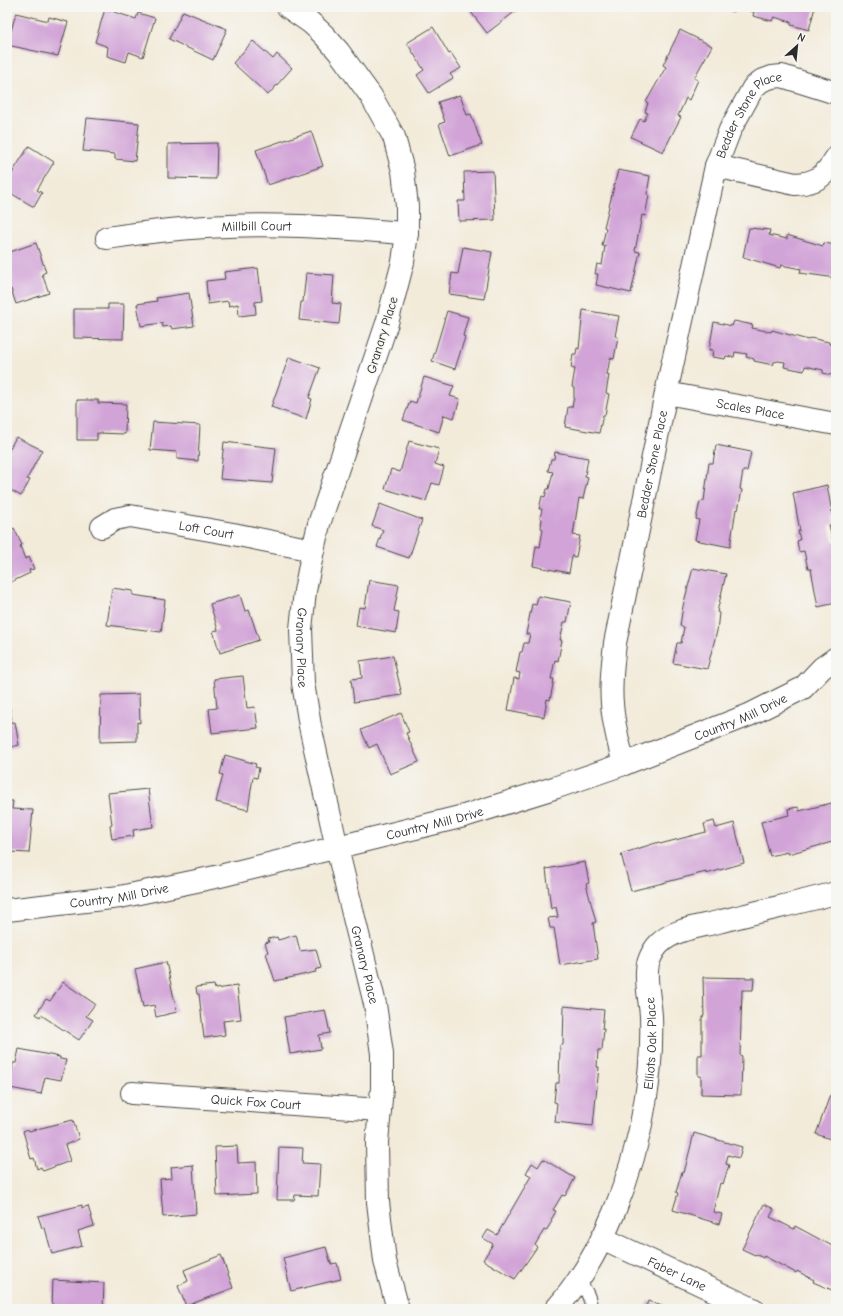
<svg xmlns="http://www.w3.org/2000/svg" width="843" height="1316" font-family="'Comic Neue',sans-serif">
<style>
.building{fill:#d1a3d7}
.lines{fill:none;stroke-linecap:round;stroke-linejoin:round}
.service-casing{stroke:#494845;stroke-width:14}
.minor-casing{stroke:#494845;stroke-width:24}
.service{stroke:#fff;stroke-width:12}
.minor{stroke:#fff;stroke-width:22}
.labels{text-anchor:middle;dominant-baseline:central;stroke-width:3;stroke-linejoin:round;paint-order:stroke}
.street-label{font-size:13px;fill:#2b2b2b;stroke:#f6f6f2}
</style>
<rect width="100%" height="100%" fill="#f6f6f2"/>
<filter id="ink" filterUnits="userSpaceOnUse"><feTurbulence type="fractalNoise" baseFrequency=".025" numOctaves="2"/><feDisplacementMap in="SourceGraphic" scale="8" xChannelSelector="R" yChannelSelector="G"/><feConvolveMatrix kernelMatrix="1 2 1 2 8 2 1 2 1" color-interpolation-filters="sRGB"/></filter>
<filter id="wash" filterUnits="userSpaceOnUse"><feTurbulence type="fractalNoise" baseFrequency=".012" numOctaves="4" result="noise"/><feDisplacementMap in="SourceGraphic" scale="16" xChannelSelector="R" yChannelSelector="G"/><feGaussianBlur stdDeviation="0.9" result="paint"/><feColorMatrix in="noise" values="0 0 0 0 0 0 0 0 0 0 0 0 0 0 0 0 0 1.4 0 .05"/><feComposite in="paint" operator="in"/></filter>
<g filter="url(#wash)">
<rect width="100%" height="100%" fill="#f3ebda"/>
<g id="blocks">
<g class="building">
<path d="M467,7H521L487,33Z"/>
<path d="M717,7H815L809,30L791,25V22L774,17L772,21L753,16L754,12L735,7L734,12Z"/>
<path d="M105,9L136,19L138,13L155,18L143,57L129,52L126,62L107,56L108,47L95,42Z"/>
<path d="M183,11L227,29L213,60L169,39Z"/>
<path d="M16,13L48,21L49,17L68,22L58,56L7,45Z"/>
<path d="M433,27L449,54L451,53L461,68L450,74L453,78L429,93L417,75L424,70L407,43Z"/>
<path d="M680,30L712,46L694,78L698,80L689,100L686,98L678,116L681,117L663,152L631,137L640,119L644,121L648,113L645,112L648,103L646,102L666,67L663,65Z"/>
<path d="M253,41L273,59L277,54L292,68L268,95L233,63Z"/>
<path d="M460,95L467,115L471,114L482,145L450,156L439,124L445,122L438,102Z"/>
<path d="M87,118L139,123L135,161L115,159V154L83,151Z"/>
<path d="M311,131L323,166L268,185L256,150Z"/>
<path d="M217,143L216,179L168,178V144Z"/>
<path d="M29,146L54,162L37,190L42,193L34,207L7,191V181Z"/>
<path d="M618,170L650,176L647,194L649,195L645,216L642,215L635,251L640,252L631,293L596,285L598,274H595L597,264L602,265L605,246H602L606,228L604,227Z"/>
<path d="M493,171L495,220L459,221L458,201H465L464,172Z"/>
<path d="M749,228L770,230L769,235L787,239V235L823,246L824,243L836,245V278L800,273L801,269L781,265L780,268L743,257Z"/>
<path d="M36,243L46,272L42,274L49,293L16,304L11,289L7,291V253Z"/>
<path d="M463,247L492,252L484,299L449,294L452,273L458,274Z"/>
<path d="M258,268L262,301L255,302L256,314L239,316L238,304L229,306L228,301L208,304L206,281L225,279L224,272Z"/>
<path d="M306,273L334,275L332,303L341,304L339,324L299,320L301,302H303Z"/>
<path d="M189,293L194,326L172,329L171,326L163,327L162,323L141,326L137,304L157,301L156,298Z"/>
<path d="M108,304H124L123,339L74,338V309H108Z"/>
<path d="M583,310L619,316L615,336L618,337L614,359L610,358L607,375H609L606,393L609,394L605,415H603L599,433L565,427L568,407H572L574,397V388L572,387L575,369L571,368L573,354H576L577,348L579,349Z"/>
<path d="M447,311L468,317L463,336L465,337L455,369L432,361Z"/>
<path d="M734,321L753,325L752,328L771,332L772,330L808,340L810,338L829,342V344L836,345V376L823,373V370L805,366L804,371L784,367L785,362L778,361L774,362L773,365L754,361V359L746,357L747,354L735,352L734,357L726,356L725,359L712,357L713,350H709L714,322L732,326Z"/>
<path d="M289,357L320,368L309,398L312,399L306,419L271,407Z"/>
<path d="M424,377L454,386L450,396L460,399L454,418L444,415L439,432L403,420L410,401L416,403Z"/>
<path d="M77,400H98V403L126,404L125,434L97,433V440H77Z"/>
<path d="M153,422L200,425L198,461L177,459V452L150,450Z"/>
<path d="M16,437L42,450L27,479L30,480L21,496L7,488V454Z"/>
<path d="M409,441L439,449L435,464L444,467L439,485L432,483L426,501L385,489L391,469L400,472Z"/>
<path d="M224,442L276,448L272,483L220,479Z"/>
<path d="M716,445L751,452L747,471H743L740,489L742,490L738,510L736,509L730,547L695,540L699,520L696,519L700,502L704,501L709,463H713Z"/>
<path d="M555,452L588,458L585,476L588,477L583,499L579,498L573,535L580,536L576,557L572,556L569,573L533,566L536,546L540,547L543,529L541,528L542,519L540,518L542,509H539L542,496L545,497L547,489H549L553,472L548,471L551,459H554Z"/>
<path d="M827,485L834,524L829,525L833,541H836V603L818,607L811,569H808L804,551L799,552L797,541L800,540L798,531H800L793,493Z"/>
<path d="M380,504L422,520L409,558L377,547L383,530L372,526Z"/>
<path d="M14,528L22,545L20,546L25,559L29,557L34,569L29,570L30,573L7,584V531Z"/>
<path d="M693,568L726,574L717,612L719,613L717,631L707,669L673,663L677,643H681L684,627L680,626L683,606Z"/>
<path d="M369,580L399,585L394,611L399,612L396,633L356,626L359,607L365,608Z"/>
<path d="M112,588L133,591V595L165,600L161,632L107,625Z"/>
<path d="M240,595L245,611L249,610L259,640L220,653L213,631L218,630L210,604Z"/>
<path d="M538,596L571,602L567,622H564L560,640H562L558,661L555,660L551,679H554L550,700L547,699L544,717L508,710L514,678L519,679L520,673L516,672L520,652H522L524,643H528L530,634H526L532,604L536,605Z"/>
<path d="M393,656L402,695L354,702L351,679L362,678L360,661Z"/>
<path d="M243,676L247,708L255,707L258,728L212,733L209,709L217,708L214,679Z"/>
<path d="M139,694L140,723L137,722V741L100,742L101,695Z"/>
<path d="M7,704H9L12,723L15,722L19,745L7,748Z"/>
<path d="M401,713L409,732L406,733L419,762L390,774L377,744L369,748L361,730Z"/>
<path d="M225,755L256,764L255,767L259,768L257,778L253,777L248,810L216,802L223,775L220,774Z"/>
<path d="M148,789L153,827L133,830L134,836L112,839L110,826L112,825L108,793Z"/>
<path d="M7,801H13L12,809L33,810L29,853L8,852L9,843H7Z"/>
<path d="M836,802V841L788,854V852L770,856L761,822L789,815L788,809L798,807L799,811Z"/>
<path d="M714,821L716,828L734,823L744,863L706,874V872L631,891L621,854L659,842L660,844L706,832L704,824Z"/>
<path d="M585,862L589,883L586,884L596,922L593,923L598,959L560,965L554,928H550L548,918L558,917L556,907L551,909L546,869Z"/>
<path d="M296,935L300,951L316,949L321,968L315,970L316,972L275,981L266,953L268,952L265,943L269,942L268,939L277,937L278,940Z"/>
<path d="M166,962L177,1012L156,1017L154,1005L143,1007L135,969Z"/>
<path d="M703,977L754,978L753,990H742L740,1055L742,1056L741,1095L701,1094V1076H698V1055H702V1017L704,1016Z"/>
<path d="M63,982L95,1004L86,1016L93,1020L79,1040L41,1015L40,1017L36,1014L46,999L50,1001Z"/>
<path d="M214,985L215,989L237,986L241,1019L223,1021L225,1035L204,1038L199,994H197L196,987Z"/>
<path d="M564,1006L604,1010L602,1029H604L602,1050H598L597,1067H599L593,1126L555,1122L557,1103L554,1102L556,1083H559L560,1045H563Z"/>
<path d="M325,1010L330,1033L319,1035L321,1049L290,1054L284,1017Z"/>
<path d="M19,1049L60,1057V1059L66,1060L61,1080L45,1077L41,1094L10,1088L13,1063H16Z"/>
<path d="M830,1095L836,1097V1141L816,1134Z"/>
<path d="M73,1120L79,1139L65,1145L70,1161L43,1171L41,1167L37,1169L34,1158L31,1159L23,1131L28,1129L29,1131Z"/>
<path d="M694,1133L742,1147L739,1158L728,1155L726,1164L729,1165L723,1184L720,1183L713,1212L722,1214L719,1224L673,1210L678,1193L676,1192L682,1172L684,1173Z"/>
<path d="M237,1146L238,1163L256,1162L257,1194L217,1196L215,1147Z"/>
<path d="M279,1147L303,1148L302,1163L320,1164L318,1196L295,1195L294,1200H277Z"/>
<path d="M543,1159L575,1178L565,1196L562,1195L553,1210L556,1211L551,1220L552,1221L546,1231L544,1230L535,1245L537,1247L515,1279L483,1260L493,1244L483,1238L488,1230L497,1235L531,1176L526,1173L532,1163L538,1167Z"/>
<path d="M193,1165L196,1214L163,1217L160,1179L172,1178L171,1167Z"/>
<path d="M764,1204L774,1209L770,1217L794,1229L795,1226L836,1248V1281L832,1290L813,1282L814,1280L797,1271L796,1273L764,1256L763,1258L756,1254L755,1255L742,1249Z"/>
<path d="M82,1205V1208L88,1206L94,1226L78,1231L82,1246L52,1254L45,1228H42L38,1216Z"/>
<path d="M326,1247L331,1264L337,1263L341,1279L291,1291L283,1258Z"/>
<path d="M221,1255L233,1288L186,1306L178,1286L188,1281L184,1270Z"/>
<path d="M53,1280L104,1283L103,1309H52Z"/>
<path d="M648,1301L670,1309H645Z"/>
</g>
</g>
</g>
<g filter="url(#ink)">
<use href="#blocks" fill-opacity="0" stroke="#494845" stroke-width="1"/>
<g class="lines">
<g class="service-casing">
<path id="service" d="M578,1281C586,1289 591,1297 591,1309"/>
</g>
<g class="minor-casing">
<g id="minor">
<path id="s1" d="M288,7L311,23L324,35L339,52L371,96L394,137L403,171L407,206V233L403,262L387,323L319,524L313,550L305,591L301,629L303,683L310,726L337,848L375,1004L382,1054V1088L377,1142L378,1202L385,1261L398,1309"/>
<path d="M716,166L795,184C817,183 825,176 836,158"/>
<path id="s2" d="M107,238C147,232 187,227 228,226C287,223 347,229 407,233"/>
<path id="s3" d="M666,393L836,424"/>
<path id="s4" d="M102,527L115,519L130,516L233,534L313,550"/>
<path id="s5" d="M624,764C619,744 613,724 612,703C610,683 613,663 615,643L666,393L716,166L730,130L753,88L761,81L772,77L782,76L836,93"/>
<path id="s6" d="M7,910L120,897L220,876L464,816L557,787L624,764L749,715L803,688L822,668L836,658"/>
<path id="s7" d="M132,1093L380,1110"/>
<path id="s8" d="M602,1238L753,1309"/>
<path id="s9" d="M556,1309C603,1256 634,1173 645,1103C650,1075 652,1045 651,1016C650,1001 646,985 647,971C647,962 653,950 659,944C674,929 699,927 718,922C757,912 797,903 836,893"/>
</g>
</g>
<use href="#service" class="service"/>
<use href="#minor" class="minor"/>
</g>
</g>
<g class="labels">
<g class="street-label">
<text stroke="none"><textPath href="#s5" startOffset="674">Bedder Stone Place</textPath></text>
<text stroke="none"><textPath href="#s2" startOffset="150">Millbill Court</textPath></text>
<text transform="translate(382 335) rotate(-73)">Granary Place</text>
<text stroke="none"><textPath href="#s3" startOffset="86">Scales Place</textPath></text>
<text stroke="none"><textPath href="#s5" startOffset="305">Bedder Stone Place</textPath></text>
<text stroke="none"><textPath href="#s4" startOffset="108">Loft Court</textPath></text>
<text stroke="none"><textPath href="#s1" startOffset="697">Granary Place</textPath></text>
<text stroke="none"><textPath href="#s6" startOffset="761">Country Mill Drive</textPath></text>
<text stroke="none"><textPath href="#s6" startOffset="437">Country Mill Drive</textPath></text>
<text stroke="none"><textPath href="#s6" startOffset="113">Country Mill Drive</textPath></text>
<text stroke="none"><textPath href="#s1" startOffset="1021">Granary Place</textPath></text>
<text stroke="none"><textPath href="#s9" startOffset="287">Elliots Oak Place</textPath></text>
<text stroke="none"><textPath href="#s7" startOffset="124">Quick Fox Court</textPath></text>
<text stroke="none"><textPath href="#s8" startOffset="83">Faber Lane</textPath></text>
</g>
</g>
<rect width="843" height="1316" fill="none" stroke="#f6f6f2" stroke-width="24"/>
<g transform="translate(797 46) rotate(27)" stroke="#f6f6f2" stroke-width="3" paint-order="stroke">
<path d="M0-3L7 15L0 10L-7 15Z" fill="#2b2b2b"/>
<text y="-6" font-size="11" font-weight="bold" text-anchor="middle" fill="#2b2b2b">N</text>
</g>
</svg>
